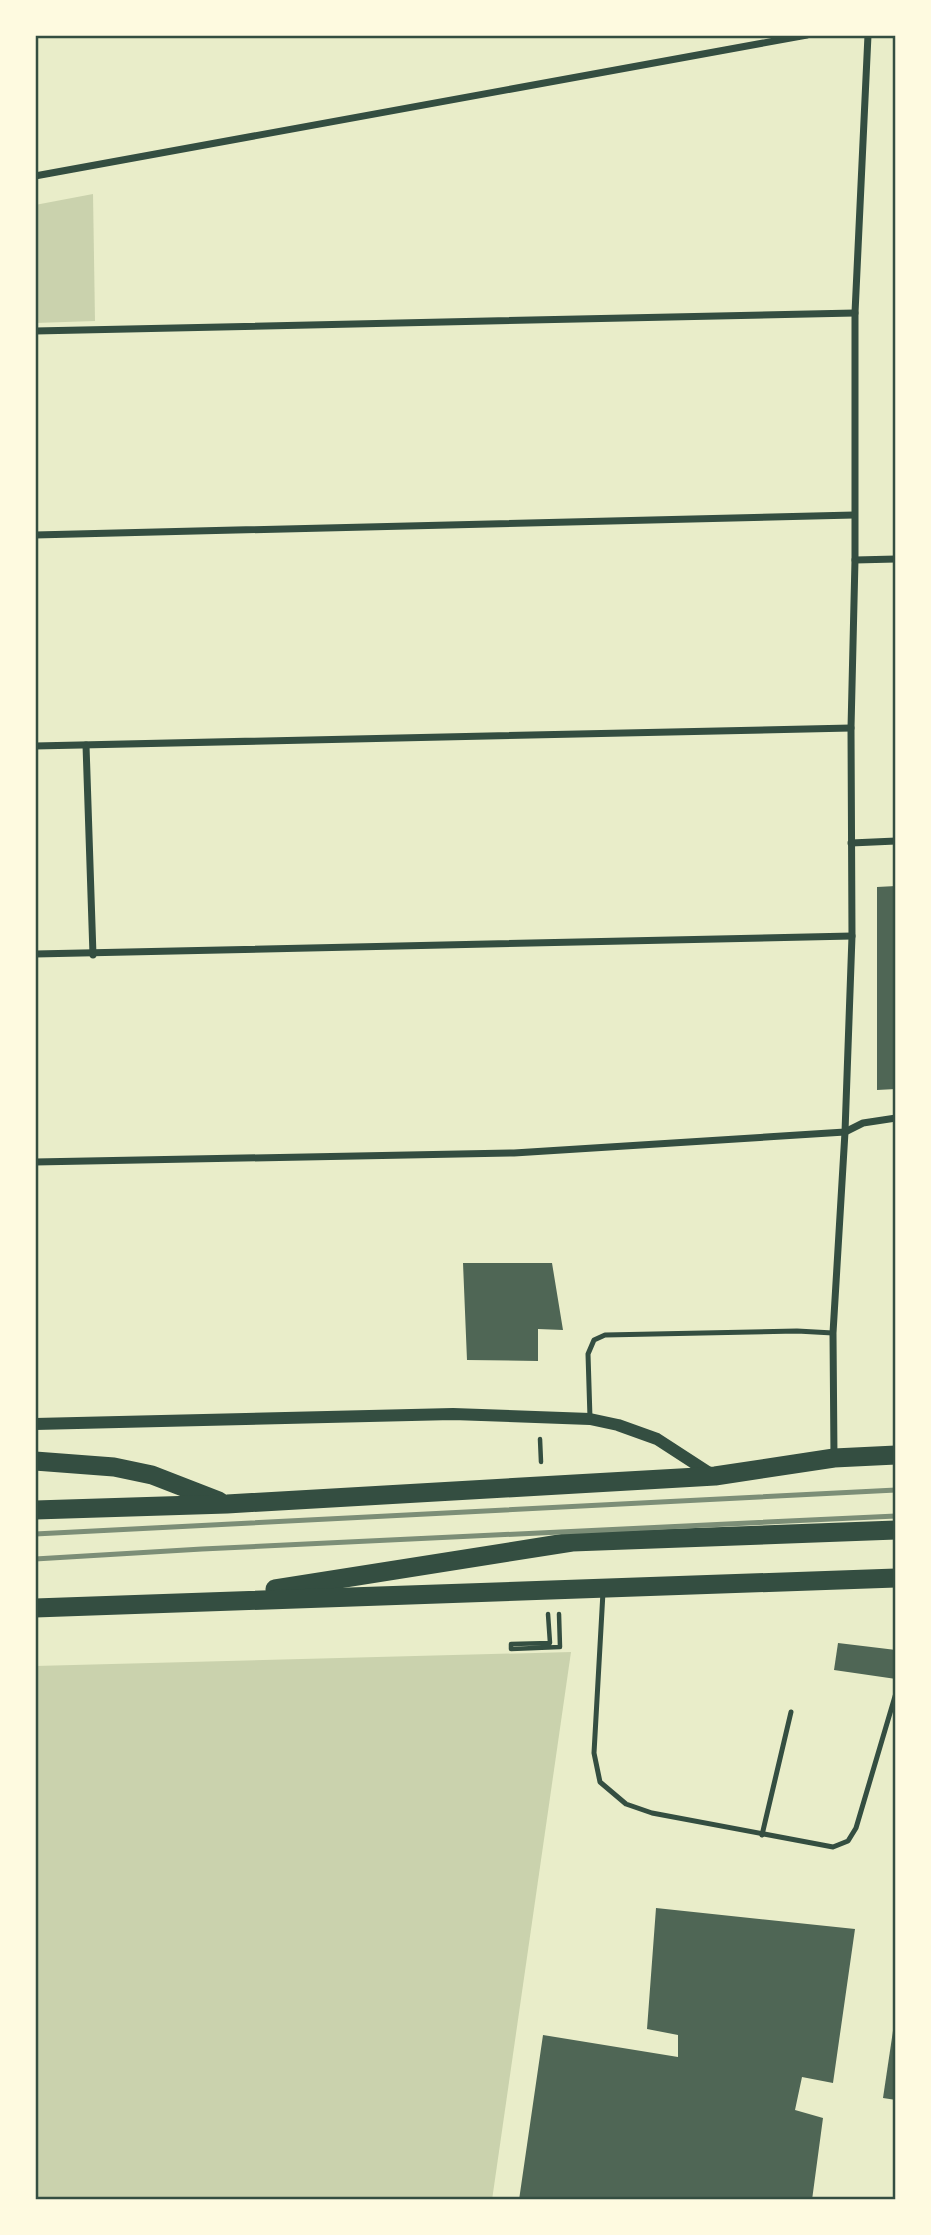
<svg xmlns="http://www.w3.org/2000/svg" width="931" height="2235" font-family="Commissioner,sans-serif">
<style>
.green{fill:#cad2ad}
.building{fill:#4f6655}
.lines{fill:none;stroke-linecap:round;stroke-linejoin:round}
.path{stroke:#344e41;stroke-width:4.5}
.service{stroke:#344e41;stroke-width:5}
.minor{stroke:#344e41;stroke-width:7}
.tertiary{stroke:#344e41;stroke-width:12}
.trunk{stroke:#344e41;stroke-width:19}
.rail{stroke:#7c8e77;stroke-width:5}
.neatline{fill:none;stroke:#344e41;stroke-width:2.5}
</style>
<rect width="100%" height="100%" fill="#e9edc9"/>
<g class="green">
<path d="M93,194L95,321L35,323V205Z"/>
<path d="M571,1652L492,2200H35V1666Z"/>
</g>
<g class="building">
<path d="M896,886V1089L877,1090V887Z"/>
<path d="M463,1263H552L563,1330L538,1329V1361L467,1360Z"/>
<path d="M838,1643L896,1650V1679L834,1670Z"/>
<path d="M656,1908L855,1929L833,2083L802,2077L795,2110L823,2118L812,2200H519L543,2035L678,2057V2035L647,2029Z"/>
<path d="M894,2024H896V2100L883,2098Z"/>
</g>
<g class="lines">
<g class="path">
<path d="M540,1439L541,1462"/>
<path d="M548,1614L550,1643L511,1644V1649L560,1647L559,1614"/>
</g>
<g class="service">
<path d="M590,1418L588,1354L594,1340L605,1335L797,1331L833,1333"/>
<path d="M603,1592L594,1753L600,1782L626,1804L652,1813L833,1847L848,1841L856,1828L896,1693"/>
<path d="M762,1835L791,1712"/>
</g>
<g class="minor">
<path d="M35,176L807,35"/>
<path d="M35,331L855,313"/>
<path d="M35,535L854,515"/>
<path d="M855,560L896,559"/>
<path d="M86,745L93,955"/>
<path d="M35,746L851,728"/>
<path d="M851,843L896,841"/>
<path d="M35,954L852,936"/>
<path d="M35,1162L514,1153L845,1132L863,1123L896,1118"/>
<path d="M834,1458L833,1333L845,1132L852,936L851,728L855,560V313L868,35"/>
</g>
<path class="tertiary" d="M35,1424L453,1414L590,1419L618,1425L657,1439L714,1476"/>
<g class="trunk">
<path d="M35,1461L114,1467L152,1475L219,1501"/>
<path d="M35,1510L227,1504L715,1476L834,1458L896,1455"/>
<path d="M275,1589L572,1542L896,1530"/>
<path d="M35,1608L896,1578"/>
</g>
<g class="rail">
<path d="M35,1534L896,1490"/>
<path d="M35,1559L202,1549L896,1516"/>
</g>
</g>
<rect width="931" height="2235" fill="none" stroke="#fefae0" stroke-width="74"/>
<rect x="37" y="37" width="857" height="2161" class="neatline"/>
</svg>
